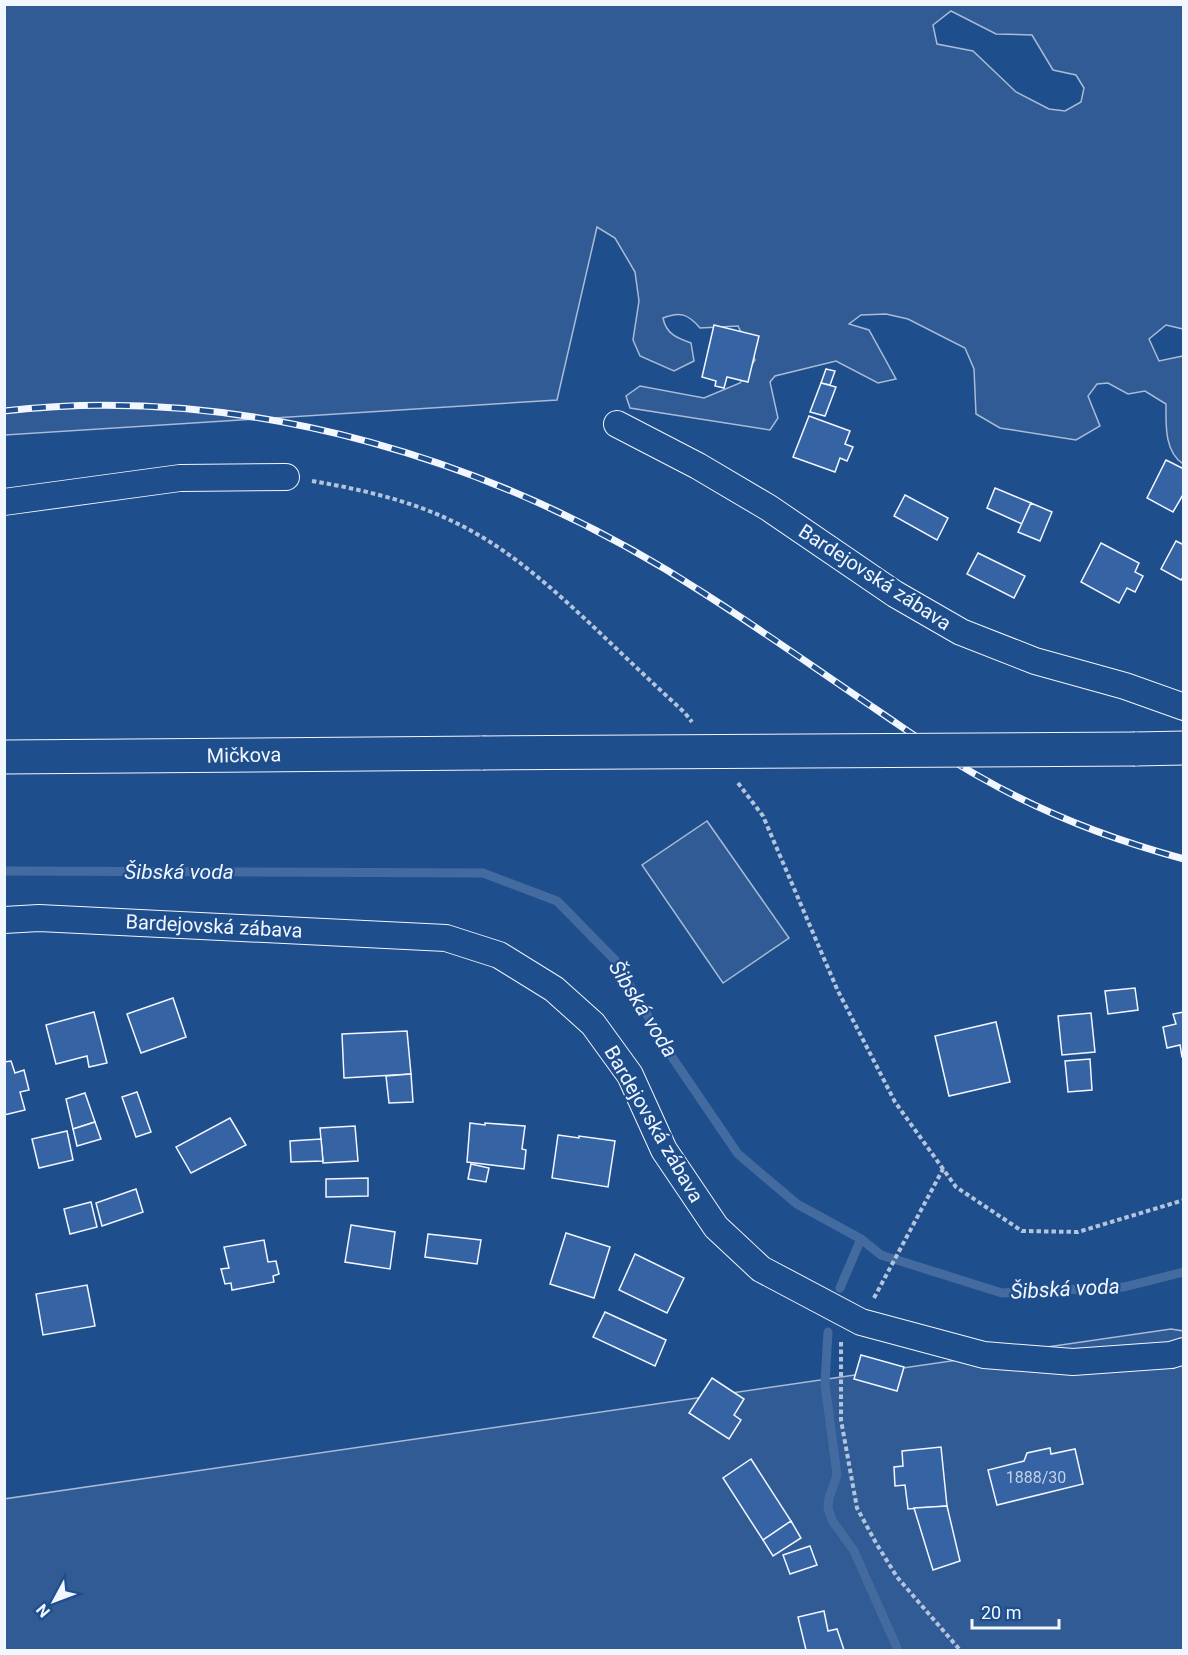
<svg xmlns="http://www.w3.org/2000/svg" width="1188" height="1655" font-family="Roboto,sans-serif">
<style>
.green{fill:#305b95;stroke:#a8bbd7;stroke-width:1.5;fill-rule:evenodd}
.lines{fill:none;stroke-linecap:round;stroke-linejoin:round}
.stream{stroke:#446ba0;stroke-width:9}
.building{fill:#3563a3;stroke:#f2f6ff;stroke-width:1.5}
.street-casing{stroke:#f2f6ff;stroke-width:28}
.secondary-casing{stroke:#f2f6ff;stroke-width:35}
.path{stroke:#b3c4dc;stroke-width:4;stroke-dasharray:4.5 3;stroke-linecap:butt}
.street{stroke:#1f4e8c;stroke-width:26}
.secondary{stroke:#1f4e8c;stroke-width:33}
.rail-casing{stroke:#f2f6ff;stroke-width:7}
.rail{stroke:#1f4e8c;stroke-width:4.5;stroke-dasharray:14;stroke-linecap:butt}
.secondary-bridge-casing{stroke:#f2f6ff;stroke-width:35;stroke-linecap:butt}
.secondary-bridge{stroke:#1f4e8c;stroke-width:33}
.labels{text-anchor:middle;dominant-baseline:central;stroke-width:4.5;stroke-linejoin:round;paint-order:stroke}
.number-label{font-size:16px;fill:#c3d1e8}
.street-label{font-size:20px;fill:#f2f6ff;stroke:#1f4e8c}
.water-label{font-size:21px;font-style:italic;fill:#f2f6ff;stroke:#1f4e8c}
</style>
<rect width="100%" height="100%" fill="#1f4e8c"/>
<g class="green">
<path d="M5,5H1183V329L1166,325L1149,339L1159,361L1183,356V464C1164,451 1166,424 1166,404L1145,391L1128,394L1108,383L1097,384L1088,396L1100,426L1076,440L1000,428L976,414L974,369L965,348L908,319L886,314L861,315L849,324L869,330L896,379L878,383L836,361L775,376L770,382L778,418L770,430L630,408L626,396L640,386L704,398L740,383L755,360L738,326L700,328C688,314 680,311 663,318C666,334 677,338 691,343L694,361L674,371L640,356L633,340L639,301L635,272L615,238L597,227L557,400L5,435ZM951,11L996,34L1032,35L1053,70L1076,75L1084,88L1081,102L1065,111L1049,109L1016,92L973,51L937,44L933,25Z"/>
<path d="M707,821L789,938L723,983L642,865Z"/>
<path d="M1171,1329L1183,1331V1650H5L4,1499Z"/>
</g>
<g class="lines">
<g class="stream">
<path d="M4,871L483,873L557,901L615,960L672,1057L738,1154L797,1204L861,1239L881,1255L1002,1293L1124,1287L1184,1272"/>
<path d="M840,1288L861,1239"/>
<path d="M828,1332L825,1384L837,1475L829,1498L828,1508L832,1520L854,1551L898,1650"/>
</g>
</g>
<g class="building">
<path d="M714,325L759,336L748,382L727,377L724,388L715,386L716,381L702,377Z"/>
<path d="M826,369L835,371L830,385L821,383Z"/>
<path d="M821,383L836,387L825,416L810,412Z"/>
<path d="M809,416L850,431L845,444L853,447L847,461L840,458L835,472L793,457Z"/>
<path d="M1166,460L1184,469V493L1173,512L1147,498Z"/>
<path d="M995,488L1031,503L1022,524L987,508Z"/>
<path d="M905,495L948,518L937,540L894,516Z"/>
<path d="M1031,503L1052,512L1040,541L1018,532Z"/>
<path d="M1176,541L1184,545V576L1181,580L1161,569Z"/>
<path d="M1101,543L1139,563L1135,572L1143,576L1135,592L1127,588L1119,603L1081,582Z"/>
<path d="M978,553L1025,576L1014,598L967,574Z"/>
<path d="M1135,988L1138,1010L1108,1014L1105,991Z"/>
<path d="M173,998L186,1037L141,1053L127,1014Z"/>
<path d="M94,1012L107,1063L89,1067L87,1056L56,1064L46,1025Z"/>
<path d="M1184,1012V1057H1182L1180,1045L1167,1048L1163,1027L1176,1024L1173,1014Z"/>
<path d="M1091,1013L1095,1052L1062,1055L1058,1016Z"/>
<path d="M996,1022L1010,1082L949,1096L935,1036Z"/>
<path d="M407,1031L411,1074L344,1078L342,1034Z"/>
<path d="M1090,1059L1092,1090L1068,1092L1065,1061Z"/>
<path d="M11,1061L15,1073L24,1070L29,1090L20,1092L25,1110L4,1115V1062Z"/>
<path d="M411,1074L413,1102L389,1103L386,1076Z"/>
<path d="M137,1092L151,1132L136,1137L122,1097Z"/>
<path d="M85,1093L95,1122L73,1129L66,1099Z"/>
<path d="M230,1118L246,1145L191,1173L176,1147Z"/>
<path d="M95,1122L101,1139L77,1146L73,1129Z"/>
<path d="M470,1123L485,1125V1123L525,1126L522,1149L526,1150L524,1169L467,1162Z"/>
<path d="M355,1126L358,1161L323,1163L320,1128Z"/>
<path d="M67,1131L73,1160L39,1168L32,1139Z"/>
<path d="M558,1135L579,1138V1136L615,1141L608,1187L552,1178Z"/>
<path d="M321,1139L323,1161L291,1162L290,1141Z"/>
<path d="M471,1164L489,1168L486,1182L468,1179Z"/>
<path d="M368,1178V1196L326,1197V1179Z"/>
<path d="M136,1189L143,1212L102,1226L96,1203Z"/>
<path d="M91,1202L97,1227L70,1234L64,1209Z"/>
<path d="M351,1225L395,1232L390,1269L345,1262Z"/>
<path d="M566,1233L610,1247L594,1298L550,1284Z"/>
<path d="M428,1234L481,1240L477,1264L425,1257Z"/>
<path d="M264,1240L268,1262L276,1261L279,1274L273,1276L274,1282L232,1290L231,1283L225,1284L221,1269L229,1268L224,1247Z"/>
<path d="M635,1254L684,1278L667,1313L619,1290Z"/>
<path d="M87,1285L95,1326L43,1335L36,1294Z"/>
<path d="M605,1312L666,1340L655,1366L593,1337Z"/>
<path d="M861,1355L904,1367L897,1391L854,1379Z"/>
<path d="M712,1378L744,1399L734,1415L741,1420L729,1439L689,1413Z"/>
<path d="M941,1447L947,1506L908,1509L905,1485L895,1486L894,1467L903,1466L902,1451Z"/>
<path d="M1050,1448L1051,1454L1075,1449L1083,1484L997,1505L988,1470L1024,1461L1027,1453Z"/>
<path d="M751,1459L791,1521L763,1540L723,1478Z"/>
<path d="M947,1506L960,1561L933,1570L914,1508Z"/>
<path d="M791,1521L801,1538L773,1556L763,1540Z"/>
<path d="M810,1546L817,1565L790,1574L783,1555Z"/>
<path d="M824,1611L828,1631L837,1629L844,1650H806L798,1617Z"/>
</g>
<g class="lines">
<g class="street-casing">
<g id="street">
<path d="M617,424L698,466L769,508L895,594L961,632L1035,661L1125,686L1184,707"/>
<path d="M4,502L180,478L286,477"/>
<path d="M4,920L39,918L446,938L499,955L554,989L593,1024L630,1075L664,1150L716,1227L761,1269L861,1322L984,1355L1073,1362L1171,1355L1184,1351"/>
</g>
</g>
<g class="secondary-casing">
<g id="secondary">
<path d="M1135,749L1184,748"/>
<path d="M4,757L483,753"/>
</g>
</g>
<g class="path">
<path d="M312,481C359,489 409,500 452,521C508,547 554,590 598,631C627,659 656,686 685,713L692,722"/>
<path d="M738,783L763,816L837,989L895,1102L956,1187L1022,1231L1078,1232L1184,1200"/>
<path d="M874,1298L943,1169"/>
<path d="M841,1342V1420L857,1508L876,1543L897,1577L960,1650"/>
</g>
<use href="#street" class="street"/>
<use href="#secondary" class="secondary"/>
<g class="rail-casing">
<path id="rail" d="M4,411C249,383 501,461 705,594C763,631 819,671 877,710C911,733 944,757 980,777C1043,813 1113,840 1184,859"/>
</g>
<use href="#rail" class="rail"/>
<g class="secondary-bridge-casing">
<path id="secondary-bridge" d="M483,753L1135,749"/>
</g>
<use href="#secondary-bridge" class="secondary-bridge"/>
</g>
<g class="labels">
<g class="number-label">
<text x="1036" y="1477">1888/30</text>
</g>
<g class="street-label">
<text transform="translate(875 577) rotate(33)">Bardejovská zábava</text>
<text transform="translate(244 755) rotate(-1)">Mičkova</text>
<text transform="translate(214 926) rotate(3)">Bardejovská zábava</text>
<text transform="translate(654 1124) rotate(60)">Bardejovská zábava</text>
</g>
<g class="water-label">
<text x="179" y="872">Šibská voda</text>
<text transform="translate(643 1009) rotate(58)">Šibská voda</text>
<text transform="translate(1065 1289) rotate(-3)">Šibská voda</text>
</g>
</g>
<rect width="1188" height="1655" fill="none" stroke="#f2f6ff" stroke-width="12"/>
<g transform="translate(54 1601) rotate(229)" stroke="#1f4e8c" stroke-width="4.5" paint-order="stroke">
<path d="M0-4.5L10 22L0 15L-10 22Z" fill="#f2f6ff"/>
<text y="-9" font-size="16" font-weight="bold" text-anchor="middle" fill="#f2f6ff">N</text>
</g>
<path d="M972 1619v9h87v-9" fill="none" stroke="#f2f6ff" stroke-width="3"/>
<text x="981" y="1619" font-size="18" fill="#f2f6ff" stroke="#1f4e8c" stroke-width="4.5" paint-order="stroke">20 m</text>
</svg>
